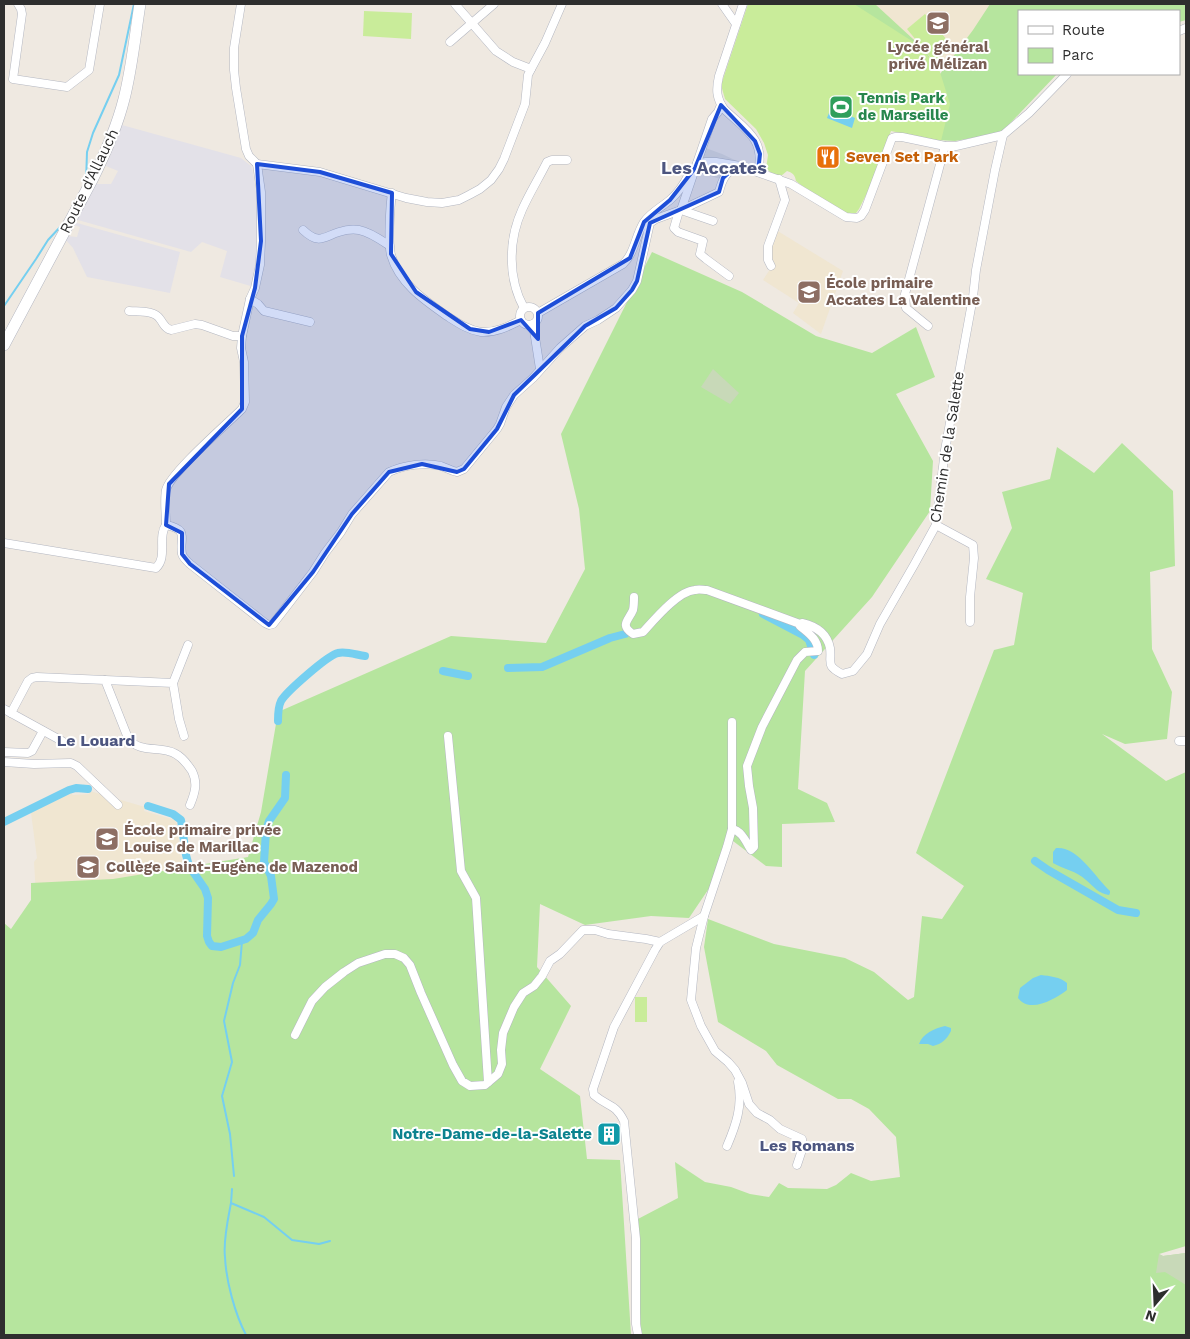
<svg xmlns="http://www.w3.org/2000/svg" width="1190" height="1339" font-family="'Work Sans',sans-serif">
<style>
.industrial{fill:#e3e1e8}
.education{fill:#f0e6d1}
.green{fill:#b6e59e}
.cemetery{fill:#c8d9b8}
.pitch{fill:#c9ec9a}
.plaza{fill:#dfdcd8}
.water{fill:#75cff0}
.lines{fill:none;stroke-linecap:round;stroke-linejoin:round}
.stream{stroke:#75cff0;stroke-width:2}
.canal{stroke:#75cff0;stroke-width:8}
.minor-casing{stroke:#b4b7c1;stroke-width:9}
.secondary-casing{stroke:#b4b7c1;stroke-width:12}
.minor{stroke:#fff;stroke-width:8}
.secondary{stroke:#fff;stroke-width:11}
.marked{fill:#1d4ed8;fill-opacity:0.2;stroke:#1d4ed8;stroke-width:4;stroke-linejoin:round}
.labels{text-anchor:middle;dominant-baseline:central;stroke-width:4;stroke-linejoin:round;paint-order:stroke}
.education-label{font-size:15px;font-weight:bold;fill:#785e54;stroke:#fff;text-anchor:start}
.leisure-label{font-size:15px;font-weight:bold;fill:#27864d;stroke:#fff;text-anchor:start}
.food-label{font-size:15px;font-weight:bold;fill:#c56008;stroke:#fff;text-anchor:start}
.street-label{font-size:15px;fill:#2e2e2e;stroke:#fff}
.culture-label{font-size:15px;font-weight:bold;fill:#0d838f;stroke:#fff;text-anchor:end}
.neighbourhood-label{font-size:16px;font-weight:bold;fill:#4d5680;stroke:#fff}
.quarter-label{font-size:18px;font-weight:bold;fill:#4d5680;stroke:#fff}
</style>
<rect width="100%" height="100%" fill="#efe9e1"/>
<g class="industrial">
<path d="M122,125L241,158L251,166L253,173L258,204V266L254,287L220,277L227,251L202,242L191,252L78,220V218L96,184H111L118,171L106,166Z"/>
<path d="M77,223L180,252L170,293L87,277L73,248L66,240L67,236L77,237L80,227L74,225Z"/>
</g>
<g class="education">
<path d="M854,4H998L983,58L955,49L953,62L939,69L921,48Z"/>
<path d="M776,230L843,271L821,334L793,313L799,303L763,280L774,263L770,259L769,246Z"/>
<path d="M69,791L73,795L89,794L90,791L145,807L144,811L175,820L177,824L180,855L190,877L36,895L34,862L37,858L31,813Z"/>
</g>
<g class="green">
<path d="M816,4H875L925,50L940,74L973,30L990,4H1186V20L1179,22V11H1019V74H1057L1001,133L955,141L937,140Z"/>
<path d="M652,252L742,292L816,336L872,353L916,327L935,377L896,394L933,461L930,511L872,597L805,671L798,789L827,803L835,822L782,824V867L766,866L733,841L714,881L689,918L651,916L585,925L540,904L537,967L571,1006L540,1069L580,1096L587,1159L620,1160L631,1335H4V923L11,929L31,900V883L113,879L248,857L261,812L278,712L451,636L546,643L585,569L579,509L561,434Z"/>
<path d="M1122,443L1173,491L1175,566L1150,572L1152,649L1172,692L1167,739L1125,744L1102,734L1166,781L1186,772V1246L1159,1254L1163,1256L1186,1253V1335H641L636,1220L678,1198L675,1162L705,1182L731,1187L750,1194L769,1197L779,1183L788,1188L827,1189L836,1185L851,1173L871,1181L900,1177L896,1137L869,1109L851,1099H838L777,1065L766,1051L718,1022L704,947L708,919L774,944L845,958L874,972L908,1000L914,997L922,916L942,919L964,886L916,853L994,650L1014,645L1023,593L986,579L1012,528L1002,492L1050,479L1057,447L1094,473Z"/>
</g>
<g class="cemetery">
<path d="M713,369L739,393L730,404L701,387Z"/>
<path d="M1186,1253V1285L1165,1272L1156,1273L1159,1254L1163,1256Z"/>
</g>
<g class="pitch">
<path d="M748,4H854L915,43L921,48L939,69L950,104L941,141L891,131L868,191L859,209L856,213L847,214L839,210L801,185L796,181C795,175 793,173 787,171L781,176L773,174L766,169L768,155L764,143L756,129L725,99L721,85Z"/>
<path d="M364,11L412,13L411,39L363,36Z"/>
<path d="M925,14L953,47L934,62L907,29Z"/>
<rect x="635" y="997" width="12" height="25"/>
</g>
<path class="plaza" d="M700,146L722,154L741,163L735,172L730,175L726,183L720,179L690,169Z"/>
<g class="water">
<path d="M831,108L855,118L852,128L827,118Z"/>
<path d="M1056,848C1078,846 1095,877 1110,891V893L1109,895C1099,894 1093,886 1086,880C1077,871 1063,869 1053,863V852Z"/>
<path d="M1041,975C1050,976 1060,977 1067,983V990C1055,999 1030,1014 1018,998L1020,988L1033,978Z"/>
<path d="M945,1026L951,1028V1031C947,1039 942,1044 933,1046L928,1044H919C922,1034 935,1028 945,1026Z"/>
</g>
<g class="lines">
<g class="stream">
<path d="M86,182L87,152L93,133L119,75L134,4"/>
<path d="M4,306L36,259L48,240L62,225"/>
<path d="M234,1176L230,1134L222,1096L232,1062L224,1021L233,983L240,965L242,941"/>
<path d="M232,1189L231,1203L264,1217L292,1240L319,1244L330,1241"/>
<path d="M231,1203C228,1219 223,1241 225,1257C226,1281 235,1314 246,1335"/>
</g>
<g class="canal">
<path d="M763,614L803,635L809,640L814,655"/>
<path d="M508,668L542,667L610,638L625,634"/>
<path d="M443,671L468,676"/>
<path d="M278,721C278,714 278,707 281,701C286,692 328,655 338,653C346,651 357,655 365,656"/>
<path d="M148,806L173,814L181,820L186,855L189,866L205,889L208,898L207,936L209,942L212,946L221,947L246,939L253,933L258,920L271,904L274,899L271,876L264,862L266,831L269,821L285,798L286,775"/>
<path d="M4,822L69,790L76,788L88,789"/>
<path d="M1035,861L1048,870L1118,910L1136,913"/>
</g>
<g class="minor-casing">
<g id="minor">
<path d="M18,4L21,9L22,14L13,79L67,87L89,70L100,4"/>
<path d="M455,4L496,51L513,62L531,69"/>
<path d="M722,4L736,24"/>
<path d="M743,4L719,76C716,89 716,98 724,109C744,129 766,138 758,172"/>
<path d="M1179,31L1186,28"/>
<path d="M450,42L494,4"/>
<path d="M257,164L320,172L406,198L427,202L442,203L459,200L469,195L480,189L491,180L499,169L504,159L525,104L528,75L531,69L545,43L562,4"/>
<path d="M697,164L706,162H716L740,166L791,184L846,217L857,218L861,216L865,210L892,138L895,137H902L945,146H956L1003,135L1029,113L1067,74"/>
<path d="M392,193C390,207 388,243 391,255C399,283 424,300 447,316C458,323 468,330 481,332C496,333 509,326 521,320"/>
<path d="M681,210L719,192C722,180 726,171 738,166"/>
<path d="M681,210L713,221"/>
<path d="M679,211L674,228L678,232L703,241L700,254L706,259L729,276"/>
<path d="M303,230C319,245 323,237 339,232C345,230 352,229 359,230C370,232 381,240 390,246"/>
<path d="M771,266L768,260V246L785,200L779,179"/>
<path d="M250,299L258,304L264,311L310,322"/>
<circle cx="529" cy="316" r="9"/>
<path d="M524,308C508,279 508,241 522,210C529,194 539,178 547,162L552,160H567"/>
<path d="M129,311C139,312 154,310 160,319C164,324 164,328 171,330L195,324L202,325L233,336H242"/>
<path d="M538,313L623,264C635,253 635,236 644,222C651,212 662,207 671,199C679,192 684,184 689,174"/>
<path d="M533,324L540,369"/>
<path d="M928,326L906,308L905,294L945,146"/>
<path d="M166,525C166,515 164,500 166,490C170,473 227,424 242,409L245,402L244,362L241,348L242,336L250,299L255,288L260,265L261,241V192L257,164L249,156L246,149L236,88L234,70V48L241,4"/>
<path d="M936,525L973,545L974,558L970,597V622"/>
<path d="M4,543L156,568C168,557 157,537 166,525C190,530 179,538 182,554C183,558 187,561 190,564L265,623L269,625L273,624L313,572L325,553L341,532L352,514L389,472C404,465 425,462 441,466C447,468 451,471 457,472L464,469L497,429L500,424L506,407L514,395L533,378L560,348L585,326L598,320L616,308L632,290L637,281L650,223L656,219L681,210L712,119L718,112L721,105"/>
<path d="M634,597C634,601 634,606 633,610C629,620 619,625 633,634L643,632C654,620 678,591 695,590C699,589 703,590 707,590L800,624"/>
<path d="M105,680L173,683L179,719L184,736"/>
<path d="M173,683L188,645"/>
<path d="M4,709L11,713L28,681L32,678L37,677L105,680L128,738C138,752 154,747 168,751C179,753 186,762 192,771C198,783 195,793 190,805"/>
<path d="M11,713L62,741"/>
<path d="M448,736L461,871L476,898L488,1082"/>
<path d="M1179,741H1186"/>
<path d="M4,752L28,753L32,751L43,731"/>
<path d="M4,762L34,764L71,763L77,766L118,805"/>
<path d="M732,829V722"/>
<path d="M704,916L696,948L691,1000L701,1026L715,1051L728,1062L735,1070L742,1083L749,1104L757,1113L770,1120L780,1129L802,1139L803,1147L797,1165"/>
<path d="M295,1035L312,1001L325,987L344,972L358,963L385,954H395L404,958L410,965L421,993L453,1065L462,1081L470,1086L485,1085L498,1074L502,1064L501,1050L503,1033L514,1007L523,993L534,986L542,976L550,961L560,954L583,930H595L608,934L646,939L660,942"/>
<path d="M727,1146C736,1125 743,1105 738,1082"/>
<path d="M638,1335L636,1324V1239L624,1121C615,1103 608,1107 594,1095L593,1089L614,1027L655,950L660,942L704,916L727,847L732,829C742,831 746,842 751,850L754,847L753,808L749,786L747,766L762,727L797,660L805,652L818,651C818,639 808,633 800,626L802,623C815,626 827,633 830,648C832,663 825,665 842,674L853,671L867,654L880,624L914,565L936,525L945,450L973,297L976,270L995,170L1003,135"/>
</g>
</g>
<g class="secondary-casing">
<path id="secondary" d="M4,345L92,180C105,154 117,127 124,99C132,68 135,35 140,4"/>
</g>
<use href="#minor" class="minor"/>
<use href="#secondary" class="secondary"/>
</g>
<path class="marked" d="M721,105L755,141L760,154L758,172L735,167L723,178L719,192L650,223L637,281L632,290L616,308L585,326L514,395L497,429L464,469L457,472L422,464L389,472L352,514L313,572L269,625L190,564L182,554V533L166,525L169,484L242,409V336L255,288L261,241L257,164L320,172L392,193L391,254L416,292L470,329L489,332L521,320L538,339V313L630,258L644,222L670,200L695,168Z"/>
<defs>
<g id="school-square" transform="scale(1.25)"><rect x="-9" y="-9" width="18" height="18" rx="4" fill="#8d6e63" stroke="#fff"/><path d="M0-5L7-2L0 1L-7-2ZM-4 1L0 2.5L4 1V4Q0 6-4 4Z" fill="#fff"/></g>
<g id="stadium-square" transform="scale(1.25)"><rect x="-9" y="-9" width="18" height="18" rx="4" fill="#2e9e5b" stroke="#fff"/><path d="M0-5a6.5 5 0 1 0 0 10a6.5 5 0 1 0 0-10ZM-3.5-1.8h7v3.6h-7Z" fill="#fff"/></g>
<g id="restaurant-square" transform="scale(1.25)"><rect x="-9" y="-9" width="18" height="18" rx="4" fill="#e8710a" stroke="#fff"/><path d="M-5-6h1v4h1v-4h1v4h1v-4h1v5L-1.5 .5V6h-2V.5L-5-1ZM5-6V6H3V1.5H1.5Q1.5-4 5-6Z" fill="#fff"/></g>
<g id="building-square" transform="scale(1.25)"><rect x="-9" y="-9" width="18" height="18" rx="4" fill="#0f9aa8" stroke="#fff"/><path d="M-4-6H4V6H1V3H-1V6H-4ZM-2.5-4.3h1.7v1.8h-1.7ZM.8-4.3h1.7v1.8H.8ZM-2.5-1h1.7V.8h-1.7ZM.8-1h1.7V.8H.8Z" fill="#fff"/></g>
</defs>
<g fill-rule="evenodd">
<use href="#school-square" x="938" y="23"/>
<use href="#stadium-square" x="841" y="107"/>
<use href="#restaurant-square" x="828" y="157"/>
<use href="#school-square" x="809" y="292"/>
<use href="#school-square" x="107" y="839"/>
<use href="#school-square" x="88" y="867"/>
<use href="#building-square" x="609" y="1134"/>
</g>
<g class="labels">
<g class="education-label">
<text x="938" y="47" text-anchor="middle">Lycée général<tspan x="938" dy="17">privé Mélizan</tspan></text>
<text x="826" y="283">École primaire<tspan x="826" dy="17">Accates La Valentine</tspan></text>
<text x="124" y="830">École primaire privée<tspan x="124" dy="17">Louise de Marillac</tspan></text>
<text x="106" y="867">Collège Saint-Eugène de Mazenod</text>
</g>
<g class="leisure-label">
<text x="858" y="98">Tennis Park<tspan x="858" dy="17">de Marseille</tspan></text>
</g>
<g class="food-label">
<text x="846" y="157">Seven Set Park</text>
</g>
<g class="street-label">
<text transform="translate(89 181) rotate(-64)">Route d'Allauch</text>
<text transform="translate(947 447) rotate(-81)">Chemin de la Salette</text>
</g>
<g class="culture-label">
<text x="592" y="1134">Notre-Dame-de-la-Salette</text>
</g>
<g class="neighbourhood-label">
<text x="96" y="740">Le Louard</text>
<text x="807" y="1145">Les Romans</text>
</g>
<g class="quarter-label">
<text x="714" y="167">Les Accates</text>
</g>
</g>
<rect width="1190" height="1339" fill="none" stroke="#2e2e2e" stroke-width="10"/>
<rect x="1018" y="10" width="162" height="65" fill="#ffffff" stroke="#ababab"/>
<rect x="1028" y="26" width="25" height="8" fill="#ffffff" stroke="#ababab"/>
<text x="1062" y="35" font-size="15" fill="#2e2e2e">Route</text>
<rect x="1028" y="48" width="25" height="15" fill="#b6e59e" stroke="#ababab"/>
<text x="1062" y="60" font-size="15" fill="#2e2e2e">Parc</text>
<g transform="translate(1155 1304) rotate(199)" stroke="#ffffff" stroke-width="4" paint-order="stroke">
<path d="M0-4L9 19L0 12L-9 19Z" fill="#2e2e2e"/>
<text y="-8" font-size="14" font-weight="bold" text-anchor="middle" fill="#2e2e2e">N</text>
</g>
</svg>
